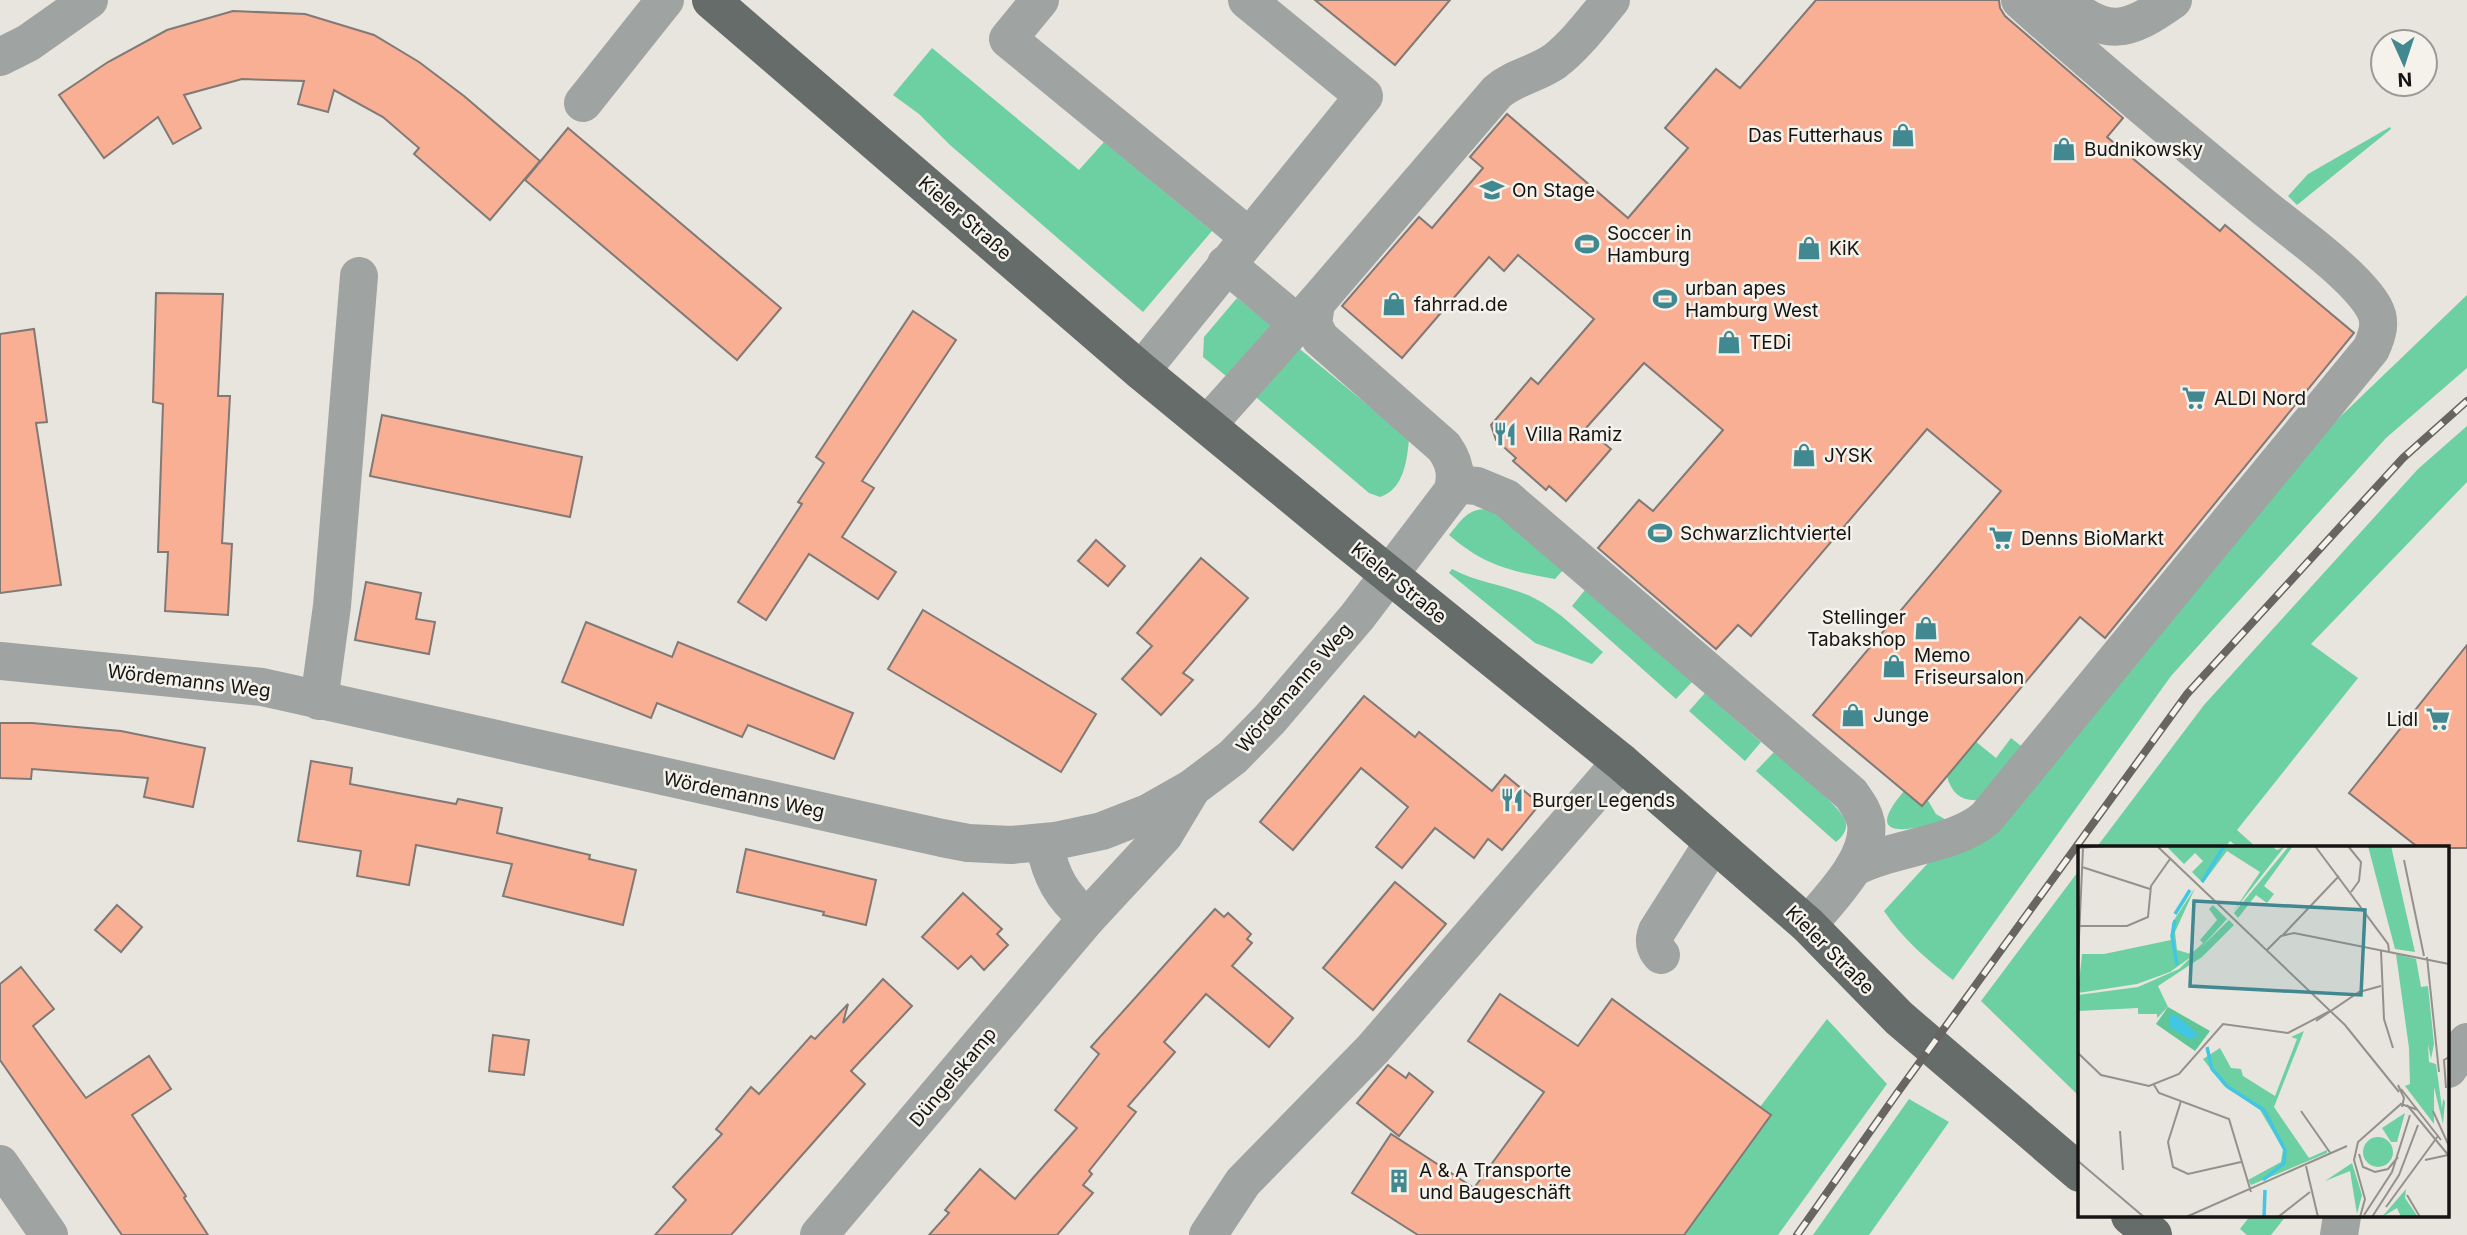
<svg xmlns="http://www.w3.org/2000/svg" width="2467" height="1235" font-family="Inter,sans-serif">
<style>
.green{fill:#6dd0a3}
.building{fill:#f8af94;stroke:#807976;stroke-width:2}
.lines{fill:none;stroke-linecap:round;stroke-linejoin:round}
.minor{stroke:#9fa3a2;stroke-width:38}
.major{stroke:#666c6a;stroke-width:38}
.rail-casing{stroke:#676562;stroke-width:8}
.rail{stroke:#f5f2eb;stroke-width:5;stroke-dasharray:16;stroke-linecap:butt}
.labels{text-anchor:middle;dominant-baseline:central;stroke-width:5;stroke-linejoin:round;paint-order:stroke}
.poi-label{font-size:19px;fill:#151412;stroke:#f5f2eb;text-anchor:start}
.street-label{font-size:19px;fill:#151412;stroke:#f5f2eb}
.inset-river{fill:none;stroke:#41c7e3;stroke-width:3.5}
.inset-road{fill:none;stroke:#94918c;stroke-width:2}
.view{fill:#418890;fill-opacity:0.15;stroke:#418890;stroke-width:3.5}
.inset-edge{fill:none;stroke:#151412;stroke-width:3.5}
</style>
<rect width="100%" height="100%" fill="#e8e4de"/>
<g class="green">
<path d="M932,48L1079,170L1104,142L1212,231L1143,312L950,145L919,114L893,95Z"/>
<path d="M2390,127L2391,129L2297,205L2288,196L2308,174Z"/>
<path d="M2467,295V368L2386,438L2171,676L1953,980C1926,959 1903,939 1884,911L2318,438Z"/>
<path d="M1237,298L1276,329L1226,376L1203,357L1204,337Z"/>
<path d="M1295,345L1409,439C1407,460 1404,489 1380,497L1369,493L1251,393Z"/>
<path d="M2467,426V482L2311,644L2358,678L2237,830L2257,848H2239L2230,841L2225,848H2096L2204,705L2418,469Z"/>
<path d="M1486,509L1497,514L1563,570L1555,579C1510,571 1485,566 1449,535C1461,521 1467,509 1486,509Z"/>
<path d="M1452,569C1478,583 1508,585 1534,598C1560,611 1581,634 1603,652L1592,664L1535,643L1449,573Z"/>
<path d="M1585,590L1692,682L1676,699L1572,606Z"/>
<path d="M1705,693L1761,742L1745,761L1689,711Z"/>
<path d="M2011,738L2025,749L1980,800C1962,802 1951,793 1947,776L1975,741L1996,758Z"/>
<path d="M1774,752C1788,765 1844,808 1846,823C1847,831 1842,837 1836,842L1756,771Z"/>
<path d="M1904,791L1922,806L1927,799L1936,814L1948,821C1917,828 1858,845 1904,791Z"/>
<path d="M2080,869V1097L1981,1001Z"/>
<path d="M1827,1019L1887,1084L1778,1235H1684L1771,1115L1760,1107Z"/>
<path d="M1909,1099L1949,1122L1869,1235H1813Z"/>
<path d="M2250,1216H2286L2271,1235H2247L2240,1229Z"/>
</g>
<g class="building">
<path d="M1315,0H1450L1395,65Z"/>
<path d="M1816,0H1999L2000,8L2005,16L2123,118L2107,137L2220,231L2225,225L2354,333L2105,638L2080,617L1922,806L1813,715L2001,491L1927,429L1751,636L1738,625L1716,649L1598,548L1639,500L1653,511L1723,430L1644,363L1586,428L1611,449L1566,501L1549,486L1546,490L1513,461L1516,458L1496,440L1491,425L1531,378L1538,384L1594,319L1518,255L1504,271L1489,257L1402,358L1342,306L1419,217L1432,228L1483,168L1470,157L1507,114L1628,218L1688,148L1665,128L1716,69L1740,88Z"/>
<path d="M233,11L305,14L374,35L419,62L464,96L540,161L490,220L414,154L419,148L383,117L334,90L328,112L298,104L304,81L242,79L184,95L201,128L173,144L158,117L104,158L59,95L108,62L167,30Z"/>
<path d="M568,128L781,308L737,360L525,180Z"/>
<path d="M156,293L223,294L218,396H230L222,543L232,544L228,615L165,611L168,552H158L163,404L153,402Z"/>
<path d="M913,311L956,340L862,481L874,488L842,537L896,572L878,599L809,554L766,620L738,602L802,504L798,502L824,463L816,457Z"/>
<path d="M34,329L47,422L36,423L61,585L0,593V334Z"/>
<path d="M382,415L582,457L570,517L370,476Z"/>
<path d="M1096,540L1125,566L1108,586L1078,561Z"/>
<path d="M1201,558L1248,598L1183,673L1193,680L1161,715L1122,679L1152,646L1137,633Z"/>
<path d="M366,582L421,593L416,619L435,622L429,654L355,640Z"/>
<path d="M923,610L1096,714L1061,772L888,669Z"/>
<path d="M586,622L672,657L678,642L853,713L834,759L748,725L742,737L657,703L651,718L562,682Z"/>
<path d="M2467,645V848H2419L2349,793Z"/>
<path d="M1364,696L1415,737L1419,732L1492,791L1505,775L1540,804L1502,850L1488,839L1474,858L1435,828L1402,868L1376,847L1408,807L1361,768L1293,850L1260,822Z"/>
<path d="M0,723H32L121,731L205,748L193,807L144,797L148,778L32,769L31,779L0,778Z"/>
<path d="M311,761L352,768L350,784L456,804L458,799L502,808L497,833L590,855L589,859L636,870L623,925L503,896L512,864L416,845L409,885L357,876L361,851L298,841Z"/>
<path d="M746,849L876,880L866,925L823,915L824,912L737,892Z"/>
<path d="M1395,882L1446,924L1373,1010L1323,968Z"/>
<path d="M963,893L1002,929L997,934L1008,945L984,970L971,956L958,969L922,937Z"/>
<path d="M117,905L142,927L121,952L95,930Z"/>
<path d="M1215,909L1224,917L1228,913L1251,934L1247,939L1252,943L1232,966L1293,1018L1269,1047L1206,994L1164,1042L1175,1052L1128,1106L1136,1112L1089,1171L1092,1174L1083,1185L1093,1193L1057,1235H929L949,1213L945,1210L980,1169L1015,1199L1033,1178L1077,1128L1055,1110L1099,1054L1091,1047Z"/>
<path d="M21,967L54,1009L33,1026L86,1098L149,1056L171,1089L132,1115L186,1196L184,1198L208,1235H122L0,1060V984Z"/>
<path d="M883,979L912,1006L851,1071L865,1084L764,1198L731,1235H655L686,1200L673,1187L722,1134L716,1129L751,1087L759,1094L811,1036L815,1039L848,1004L843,1023Z"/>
<path d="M1500,994L1578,1046L1612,999L1771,1115L1684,1235H1418L1352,1193L1391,1134L1474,1188L1544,1092L1468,1041Z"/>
<path d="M493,1035L529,1040L524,1075L489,1071Z"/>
<path d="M1388,1065L1406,1078L1409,1073L1433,1092L1399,1136L1357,1103Z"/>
</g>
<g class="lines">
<g class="minor">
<path d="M1040,0L1008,39L1248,236"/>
<path d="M2063,0C2106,39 2128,32 2173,0"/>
<path d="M0,57L28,43L89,0"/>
<path d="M583,103L665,0"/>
<path d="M1226,264L1298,324"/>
<path d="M1141,371L1364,96L1247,0"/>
<path d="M1207,425L1316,303L1497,92C1514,77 1537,74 1555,61C1576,45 1594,20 1611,0"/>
<path d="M1455,484L1477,486L1506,498L1851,794C1857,803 1864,812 1866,823C1871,859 1829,899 1808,925"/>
<path d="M0,661L262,687L942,838L968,843L1011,845L1055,841L1102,831L1148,813L1192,788L1233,757L1270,719L1357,617L1452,492C1458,475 1454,461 1444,447L1320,338L1313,324L1316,303"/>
<path d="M319,701L332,606L359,276"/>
<path d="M1044,843C1051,877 1061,895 1087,918"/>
<path d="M1853,868C1892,847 1954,846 1986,818L2371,349C2377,336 2382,322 2374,308C2356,275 2291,230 2260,204C2179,137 2098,70 2020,0"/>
<path d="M1661,955C1654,947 1653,941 1657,931L1713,843"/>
<path d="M2448,1069L2467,1042"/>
<path d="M0,1164L49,1235"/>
<path d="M819,1235L1087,918L1164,835L1191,790"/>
<path d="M1208,1235L1243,1182L1373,1049L1621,762"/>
<path d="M2339,1235L2342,1216"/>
</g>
<g class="major">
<path d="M711,0L1141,371L1345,539L1621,762L1808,925L1899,1018L2080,1173"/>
<path d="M2130,1216L2153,1235"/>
</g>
<g class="rail-casing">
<path id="rail" d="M1797,1235L1898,1092L2187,694L2403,458L2467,401"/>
</g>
<use href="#rail" class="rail"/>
</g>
<defs>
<g id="shop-bare" transform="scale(1.89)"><path d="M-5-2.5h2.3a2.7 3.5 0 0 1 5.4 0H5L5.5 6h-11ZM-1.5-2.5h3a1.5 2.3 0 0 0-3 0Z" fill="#418890" stroke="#f5f2eb" stroke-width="2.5" paint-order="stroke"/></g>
<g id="school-bare" transform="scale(1.89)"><path d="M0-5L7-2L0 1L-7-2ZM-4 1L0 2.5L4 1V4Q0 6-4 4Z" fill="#418890" stroke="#f5f2eb" stroke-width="2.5" paint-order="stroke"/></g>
<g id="stadium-bare" transform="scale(1.89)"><path d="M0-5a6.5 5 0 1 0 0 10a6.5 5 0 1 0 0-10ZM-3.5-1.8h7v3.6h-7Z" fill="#418890" stroke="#f5f2eb" stroke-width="2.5" paint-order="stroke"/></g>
<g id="supermarket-bare" transform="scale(1.89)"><path d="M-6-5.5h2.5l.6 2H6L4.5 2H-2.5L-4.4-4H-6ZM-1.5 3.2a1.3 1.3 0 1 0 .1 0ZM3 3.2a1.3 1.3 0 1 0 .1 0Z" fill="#418890" stroke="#f5f2eb" stroke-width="2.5" paint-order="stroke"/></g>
<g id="restaurant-bare" transform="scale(1.89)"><path d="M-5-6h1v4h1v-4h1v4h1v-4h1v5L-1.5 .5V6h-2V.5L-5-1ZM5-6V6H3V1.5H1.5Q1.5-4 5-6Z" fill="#418890" stroke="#f5f2eb" stroke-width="2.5" paint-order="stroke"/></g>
<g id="building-bare" transform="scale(1.89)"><path d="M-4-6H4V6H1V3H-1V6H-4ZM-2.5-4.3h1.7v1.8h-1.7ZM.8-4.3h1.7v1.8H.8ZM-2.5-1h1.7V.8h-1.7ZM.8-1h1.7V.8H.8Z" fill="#418890" stroke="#f5f2eb" stroke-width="2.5" paint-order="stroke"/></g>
</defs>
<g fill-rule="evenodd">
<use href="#shop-bare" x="1903" y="135"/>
<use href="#shop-bare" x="2064" y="149"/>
<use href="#school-bare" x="1492" y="190"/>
<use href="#stadium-bare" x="1587" y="244"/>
<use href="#shop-bare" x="1809" y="248"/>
<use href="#stadium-bare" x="1665" y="299"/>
<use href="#shop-bare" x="1394" y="304"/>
<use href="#shop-bare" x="1729" y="342"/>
<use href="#supermarket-bare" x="2194" y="398"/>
<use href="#restaurant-bare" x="1505" y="434"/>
<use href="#shop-bare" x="1804" y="455"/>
<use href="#stadium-bare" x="1660" y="533"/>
<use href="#supermarket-bare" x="2001" y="538"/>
<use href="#shop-bare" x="1926" y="628"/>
<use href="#shop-bare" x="1894" y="666"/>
<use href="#shop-bare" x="1853" y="715"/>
<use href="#supermarket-bare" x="2438" y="719"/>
<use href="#restaurant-bare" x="1512" y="800"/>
<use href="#building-bare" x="1399" y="1181"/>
</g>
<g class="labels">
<g class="poi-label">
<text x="1883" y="135" text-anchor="end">Das Futterhaus</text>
<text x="2084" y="149">Budnikowsky</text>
<text x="1512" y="190">On Stage</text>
<text x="1607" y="233">Soccer in<tspan x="1607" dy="22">Hamburg</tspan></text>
<text x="1829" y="248">KiK</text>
<text x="1685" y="288">urban apes<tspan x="1685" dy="22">Hamburg West</tspan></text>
<text x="1414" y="304">fahrrad.de</text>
<text x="1749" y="342">TEDi</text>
<text x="2214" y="398">ALDI Nord</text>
<text x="1525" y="434">Villa Ramiz</text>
<text x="1824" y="455">JYSK</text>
<text x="1680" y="533">Schwarzlichtviertel</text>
<text x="2021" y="538">Denns BioMarkt</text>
<text x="1906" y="617" text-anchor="end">Stellinger<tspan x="1906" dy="22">Tabakshop</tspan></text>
<text x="1914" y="655">Memo<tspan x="1914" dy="22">Friseursalon</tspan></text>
<text x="1873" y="715">Junge</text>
<text x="2418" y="719" text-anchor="end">Lidl</text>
<text x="1532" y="800">Burger Legends</text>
<text x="1419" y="1170">A &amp; A Transporte<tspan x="1419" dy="22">und Baugeschäft</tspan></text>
</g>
<g class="street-label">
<text transform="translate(965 218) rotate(41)">Kieler Straße</text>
<text transform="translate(1399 583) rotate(39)">Kieler Straße</text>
<text transform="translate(189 681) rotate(7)">Wördemanns Weg</text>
<text transform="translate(1294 688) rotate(-49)">Wördemanns Weg</text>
<text transform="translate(744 795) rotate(12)">Wördemanns Weg</text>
<text transform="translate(1830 950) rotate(45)">Kieler Straße</text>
<text transform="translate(953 1077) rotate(-50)">Düngelskamp</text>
</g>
</g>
<g transform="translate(2078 846)">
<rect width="371" height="371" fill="#e8e4de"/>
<path d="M88,0H193L199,4L207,0L155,66L182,26L149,5L125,37L114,26L125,15L117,7L106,18ZM211,0H215L186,40L196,48L189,57L178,49L160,72L156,67ZM290,0H313L337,106L317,103ZM117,42L97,86L99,104L113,108L125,97L122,94L139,74L131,63L135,59L149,73L117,108L92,126L59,138L0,147L4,108H26L93,94L94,77ZM151,74L156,79L124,111L80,140L90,161L79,172V168H60V162L0,165V149L60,141L101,123ZM318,108L338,113L343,141L350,140L356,198L353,213L350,198L351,216L358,218L364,262L365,253L367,256L365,278L356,241V278L327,240L332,238L331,202ZM226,185L196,261L231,312L249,304V307L173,339L170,334L203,316L205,303L182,264L146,240L125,213L142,202L153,222L163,223L165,230L197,250L219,193L213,191ZM327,267L319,296H313L304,282ZM285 306a15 15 0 1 1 30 0a15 15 0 1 1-30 0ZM274,317L284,349L279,368L272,325L247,335ZM328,343L327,352L340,371H323L319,362L304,371Z" fill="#6dd0a3"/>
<path d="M90,161L132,185L117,205L78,178Z" fill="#5fc698"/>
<path d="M98,169L121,189L120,191L111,193L92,181V170Z" fill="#41c7e3"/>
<path class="inset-river" d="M124,36L146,0M97,68L112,44M97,74L94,90L99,119M129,201L134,223L150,241L186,264L207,304L206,317L185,334M186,371L187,344"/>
<path class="inset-road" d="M79,0L267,179L321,246M237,0L310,98L311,105M270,0L283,16L281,35L273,46M0,2L27,0M326,14L346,110M4,21L72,43M1,80H49L70,71L73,40L92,13M204,90L261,30M189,104L203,90L216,87L371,118M303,105L306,173L315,202M349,111L361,226M0,114L5,2M238,175L281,146L303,140M0,207L23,229L71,240L101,228L145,178L210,187L252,165M76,239L81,247L151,273L173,346M320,239L326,252L324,261M368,242L366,214L371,211M323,243L363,294M103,255L90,296L95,321L110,328L163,316M329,259L371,310M223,265L253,308M355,265L371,300M42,285L45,324M281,308L285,321L297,326L310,323L320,311M347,314L370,309M0,315L66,371M228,320L240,371M329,349L342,371M308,361L360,290M286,369L314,326L332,269M108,371L269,300M200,371L232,346M282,371L287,353L276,314L280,296L323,258L340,264M294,371L321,329L340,279"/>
<path class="view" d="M116,55L287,64L283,149L112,140Z"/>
<rect width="371" height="371" class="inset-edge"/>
</g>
<g transform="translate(2404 63) rotate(177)"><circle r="33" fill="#f5f2eb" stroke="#9b9994" stroke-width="2"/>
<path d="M0-5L12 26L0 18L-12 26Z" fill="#418890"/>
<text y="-10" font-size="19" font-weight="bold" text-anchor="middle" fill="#151412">N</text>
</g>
</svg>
